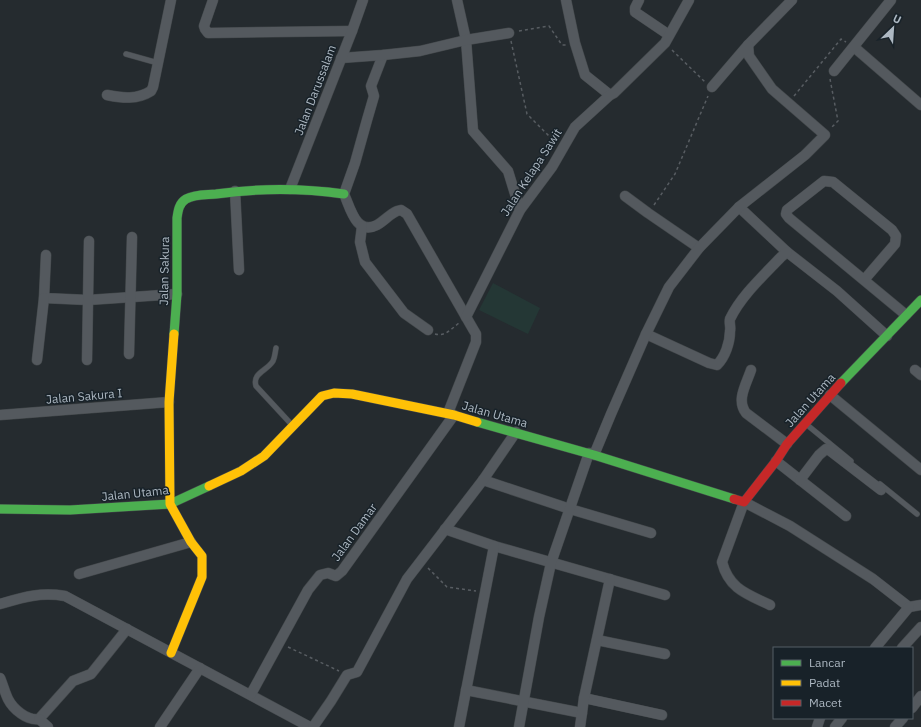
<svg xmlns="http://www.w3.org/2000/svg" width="921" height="727" font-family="'IBM Plex Sans',sans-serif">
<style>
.green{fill:#243735}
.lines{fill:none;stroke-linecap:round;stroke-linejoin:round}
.lane-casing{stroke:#42474a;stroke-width:6}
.street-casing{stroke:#42474a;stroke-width:11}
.fast-casing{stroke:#42474a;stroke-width:10}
.slow-casing{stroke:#42474a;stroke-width:10}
.jam-casing{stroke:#42474a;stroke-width:10}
.path{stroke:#585d62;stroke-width:1.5;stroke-dasharray:3 3;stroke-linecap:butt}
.lane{stroke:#54595e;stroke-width:5}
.street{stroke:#54595e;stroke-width:10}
.fast{stroke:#4caf50;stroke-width:9}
.slow{stroke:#ffc107;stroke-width:9}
.jam{stroke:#c62828;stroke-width:9}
.labels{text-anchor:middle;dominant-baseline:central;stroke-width:3;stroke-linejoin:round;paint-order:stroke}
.street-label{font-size:12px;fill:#adb8c2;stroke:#182229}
</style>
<rect width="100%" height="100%" fill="#252b2f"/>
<path class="green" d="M493,283L540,308L528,334L479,310Z"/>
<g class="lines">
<g class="lane-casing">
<g id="lane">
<path d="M126,54L158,63"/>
<path d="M276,348C275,353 275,357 273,361C267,371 252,373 256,386L292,425"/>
<path d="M806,424L851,461"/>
<path d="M880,484L917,514"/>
</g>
</g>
<g class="street-casing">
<g id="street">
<path d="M213,0L204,26L205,29L208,33L352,31"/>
<path d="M457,0L466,40L473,131L508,171L520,210"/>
<path d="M566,0L575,43L585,75L610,95"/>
<path d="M639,0L635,8V12L669,35"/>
<path d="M748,45L792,0"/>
<path d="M854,47L921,105"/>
<path d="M383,55L371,86L374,96L367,120L355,163L344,194C350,207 356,236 377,225C384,221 390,214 397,211L401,210L407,214L473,329L476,334V342L448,413"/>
<path d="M341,58L383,55L420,51L466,40L509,33"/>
<path d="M834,71L891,0"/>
<path d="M107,95C122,98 137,100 151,91L153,87L171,0"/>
<path d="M290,189L352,31L363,0"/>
<path d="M235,191L239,270"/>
<path d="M625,196L648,213L699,248"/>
<path d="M739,207L787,252L837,291L887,336"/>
<path d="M362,226L360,242L365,262L404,313L428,330"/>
<path d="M46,255L44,298L88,300L177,294"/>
<path d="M864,280L895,244L896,236L892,230L833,182L824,181L787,210L786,214L789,218L906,315"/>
<path d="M466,317L520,210L552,167L575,127L610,95L614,93L665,43L689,0"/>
<path d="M646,334L709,363L717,365C725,357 730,343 730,331C731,327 729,323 730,319C741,296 763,276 781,257L787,252"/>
<path d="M129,354L132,237"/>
<path d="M37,360L44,298"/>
<path d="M87,360L89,241"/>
<path d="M751,370C746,385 736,400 746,413L787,444"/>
<path d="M915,370L921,375"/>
<path d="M830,395L921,470"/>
<path d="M0,415L169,402"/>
<path d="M594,455L611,414L646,334L669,287L699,248L739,207L805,155L825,135L772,89L749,56L748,45L712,87"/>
<path d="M776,461L846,516"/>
<path d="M483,480L570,509L651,533"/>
<path d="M800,480L819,455L826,449L829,450L881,490"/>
<path d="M445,529L494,546L665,595"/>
<path d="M79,574L191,542"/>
<path d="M0,604C24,597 40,592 65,596L310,727"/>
<path d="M770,605C747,594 729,589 722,562L744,502L790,526L873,579L909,607L921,605"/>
<path d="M597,640L665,654"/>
<path d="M875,648L909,607"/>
<path d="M902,648L921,627"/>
<path d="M0,678C3,685 5,693 8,699C13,709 27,721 39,719L73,681L91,674L127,629"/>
<path d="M466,690L582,713"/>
<path d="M251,694L308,590L320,575L328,573L336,576L342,571L454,415"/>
<path d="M584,698L662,715"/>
<path d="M912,708L921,696"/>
<path d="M39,719L48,727"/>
<path d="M160,727L200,668"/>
<path d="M313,727L331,701L347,675L357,672L407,579L483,480L516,432"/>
<path d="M459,727L494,546"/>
<path d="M519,727L539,617L551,563L589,453"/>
<path d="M580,727L584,698L610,579"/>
<path d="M817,727L820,718"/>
<path d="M835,727L842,718"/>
<path d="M895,727L903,718"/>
</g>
</g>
<g class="fast-casing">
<g id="fast">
<path d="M174,334L177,294V218C178,211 179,203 186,199C195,194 206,195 216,194C259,188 301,188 344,194"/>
<path d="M841,383L921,300"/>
<path d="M477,422L594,455L734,499"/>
<path d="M0,509L70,510L170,504L209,486"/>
</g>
</g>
<g class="slow-casing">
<g id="slow">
<path d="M209,486L241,471L264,456L322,396L334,393L352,394L454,415L477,422"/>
<path d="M171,653L202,577V556L191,542L170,504L169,402L174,334"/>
</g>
</g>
<g class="jam-casing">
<path id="jam" d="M734,499L744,502L776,461L787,444L841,383"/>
</g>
<g class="path">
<path d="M519,31L549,26L562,45H566"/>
<path d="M511,41L527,114L549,136L559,138"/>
<path d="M672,50L705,82"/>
<path d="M830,79L838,121L831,128"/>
<path d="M794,96L841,39L846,42"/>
<path d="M654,205L675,174L708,96"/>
<path d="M435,334C445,337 451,329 459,323"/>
<path d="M428,568L447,587L476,591"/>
<path d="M288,647L339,671"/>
</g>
<use href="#lane" class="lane"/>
<use href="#street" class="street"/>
<use href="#fast" class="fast"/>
<use href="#slow" class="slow"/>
<use href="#jam" class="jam"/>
</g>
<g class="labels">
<g class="street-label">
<text transform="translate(315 90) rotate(-69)">Jalan Darussalam</text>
<text transform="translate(531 172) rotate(-57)">Jalan Kelapa Sawit</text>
<text transform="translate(164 271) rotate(-89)">Jalan Sakura</text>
<text transform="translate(84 396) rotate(-5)">Jalan Sakura I</text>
<text transform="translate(810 400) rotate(-48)">Jalan Utama</text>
<text transform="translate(495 414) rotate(16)">Jalan Utama</text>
<text transform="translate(135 493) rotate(-6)">Jalan Utama</text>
<text transform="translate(354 532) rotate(-54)">Jalan Damar</text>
</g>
</g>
<rect x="773" y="647" width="140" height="72" fill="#182229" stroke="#545e66"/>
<rect x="781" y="660" width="20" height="6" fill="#4caf50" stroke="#545e66"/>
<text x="809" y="667" font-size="12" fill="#adb8c2">Lancar</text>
<rect x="781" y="680" width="20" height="6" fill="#ffc107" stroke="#545e66"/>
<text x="809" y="687" font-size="12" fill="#adb8c2">Padat</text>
<rect x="781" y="700" width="20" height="6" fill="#c62828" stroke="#545e66"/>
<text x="809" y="707" font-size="12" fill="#adb8c2">Macet</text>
<g transform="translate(893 28) rotate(25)" stroke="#182229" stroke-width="3" paint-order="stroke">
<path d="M0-3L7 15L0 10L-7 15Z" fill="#adb8c2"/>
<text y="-6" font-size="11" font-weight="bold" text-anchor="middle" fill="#adb8c2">U</text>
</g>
</svg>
